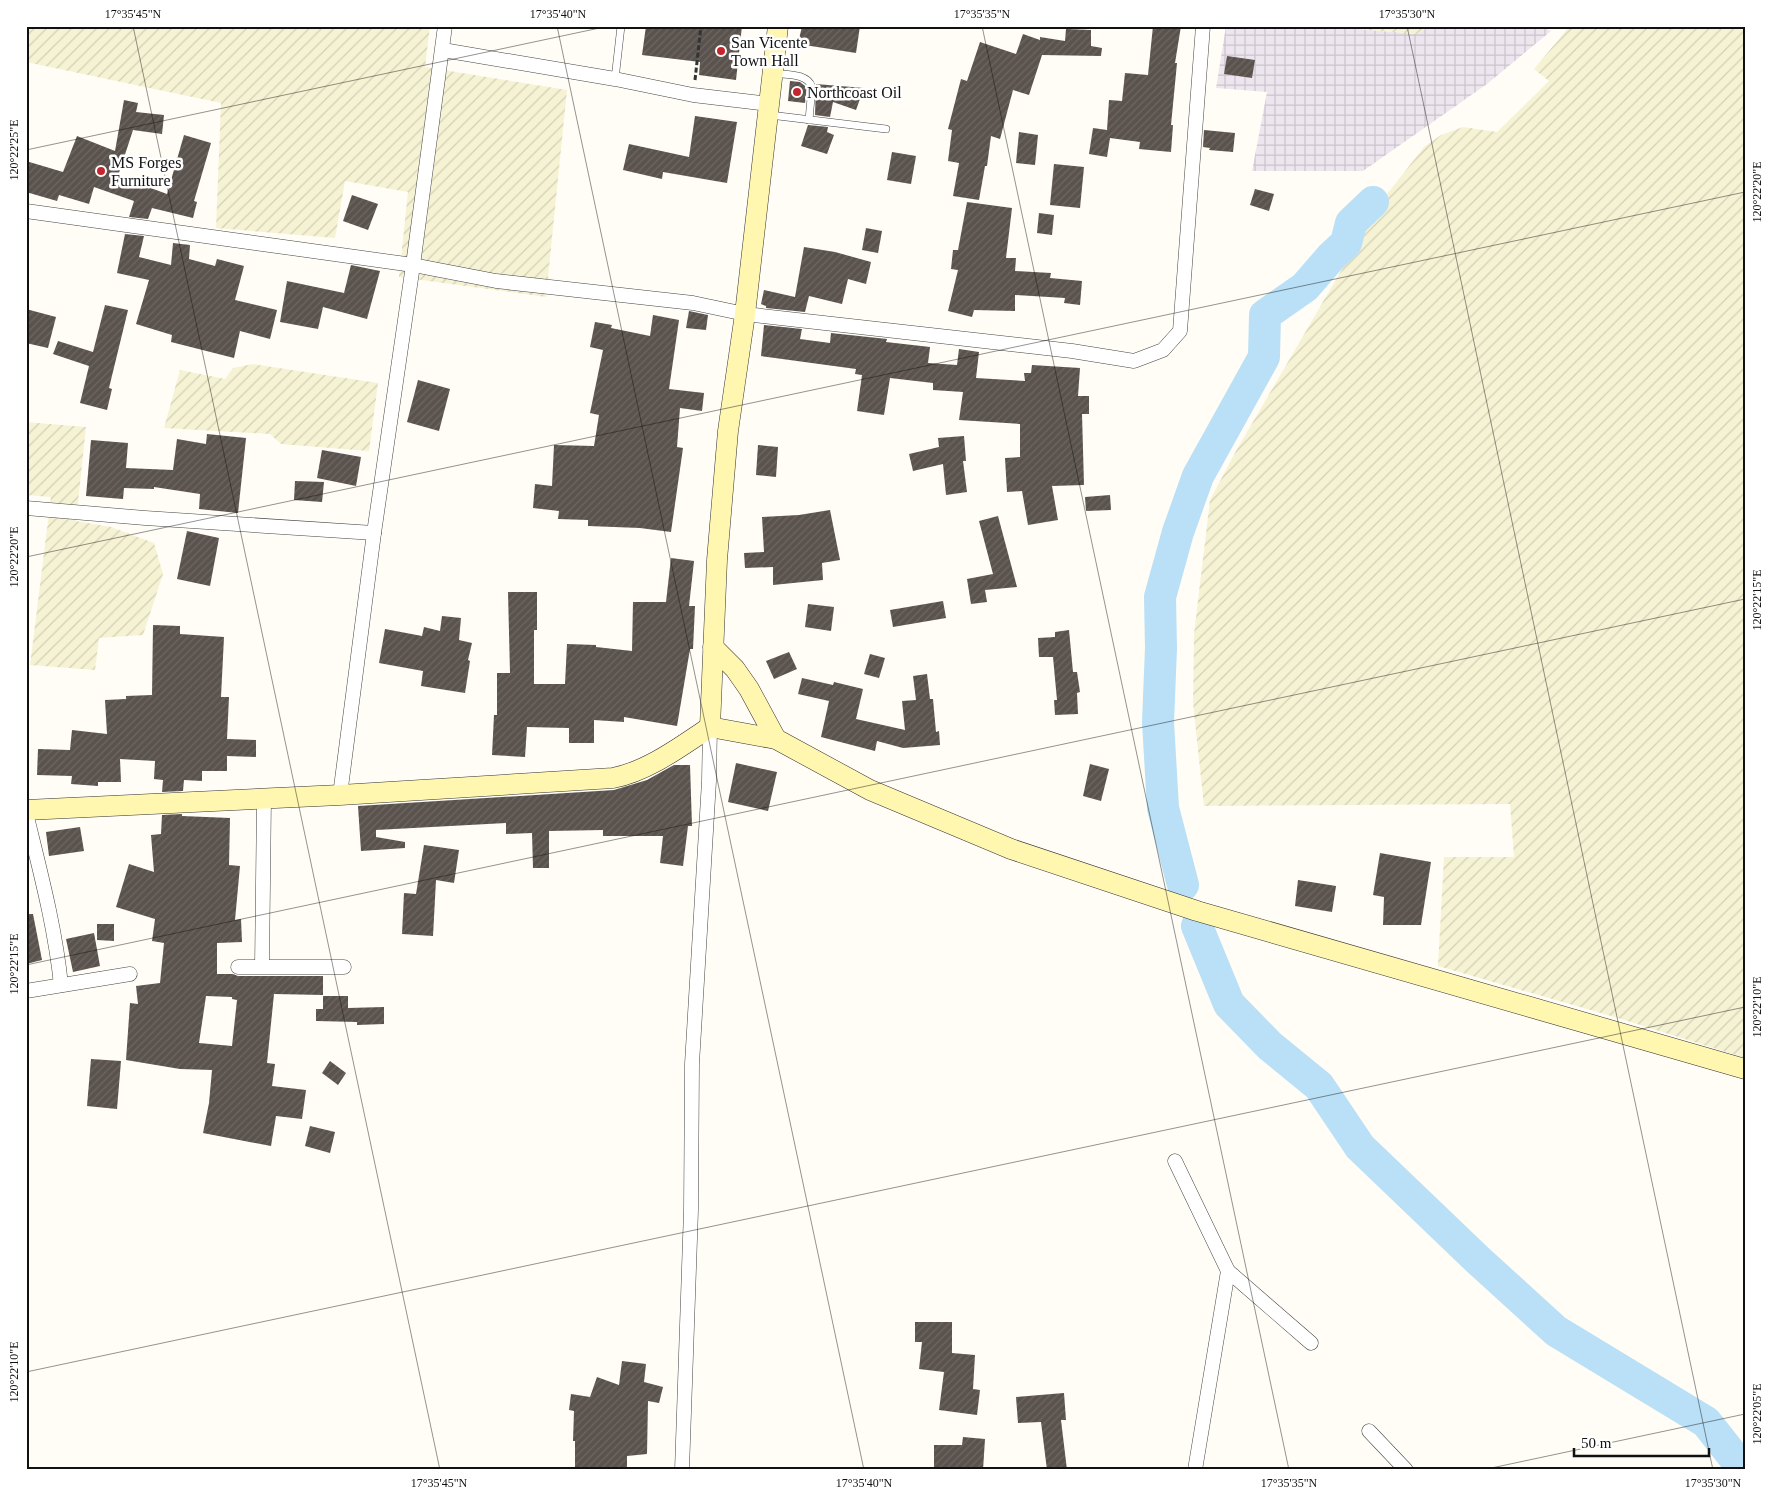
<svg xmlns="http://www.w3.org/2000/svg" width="1771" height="1496" font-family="Georgia,serif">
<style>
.industrial{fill:url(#industrial-grid)}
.farmland{fill:url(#farmland-furrows)}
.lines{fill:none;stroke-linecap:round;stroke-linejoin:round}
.river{stroke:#b9e0f7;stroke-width:32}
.building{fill:url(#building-hatch);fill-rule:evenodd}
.service-casing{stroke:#444;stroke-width:8}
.minor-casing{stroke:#444;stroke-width:15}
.secondary-casing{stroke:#333;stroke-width:21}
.path{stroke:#333;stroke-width:3;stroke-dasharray:5 2.5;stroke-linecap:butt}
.service{stroke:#fff;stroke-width:7}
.minor{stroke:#fff;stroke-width:14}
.secondary{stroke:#fff6b0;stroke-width:20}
.ticks{fill:none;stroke:#111;stroke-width:1;stroke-opacity:0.45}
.poi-dot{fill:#c4262e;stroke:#fff;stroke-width:2}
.labels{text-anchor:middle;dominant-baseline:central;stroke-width:5;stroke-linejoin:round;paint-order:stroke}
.poi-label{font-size:16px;fill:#111;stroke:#fff;text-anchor:start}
.neatline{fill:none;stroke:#111;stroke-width:2}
.ticks-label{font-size:12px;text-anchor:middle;fill:#111}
</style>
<defs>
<pattern id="industrial-grid" width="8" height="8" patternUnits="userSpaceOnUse" patternTransform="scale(1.25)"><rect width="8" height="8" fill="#eee6ef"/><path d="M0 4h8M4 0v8" fill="none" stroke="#cbc4cc"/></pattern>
<pattern id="farmland-furrows" width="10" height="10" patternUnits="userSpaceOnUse" patternTransform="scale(1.25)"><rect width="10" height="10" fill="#f6f3d4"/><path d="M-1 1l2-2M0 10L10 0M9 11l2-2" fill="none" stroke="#d2cfb5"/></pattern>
<pattern id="building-hatch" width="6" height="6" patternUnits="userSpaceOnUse" patternTransform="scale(1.25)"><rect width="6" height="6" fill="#5a524d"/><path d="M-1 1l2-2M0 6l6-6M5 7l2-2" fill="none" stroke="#6d6662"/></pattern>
</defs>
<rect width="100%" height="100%" fill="#fffdf5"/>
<path class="industrial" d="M1226,26H1323L1418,34L1429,26H1541L1551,31L1487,84L1363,171H1252L1267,92L1216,88Z"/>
<g class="farmland">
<path d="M26,26H430L425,67L567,90L546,297L399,277L408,192L345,181L335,238L216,228L221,103L26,62Z"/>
<path d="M1323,26H1429L1418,34Z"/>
<path d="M1570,26H1745V1058L1618,1018L1438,966L1444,857H1514L1510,804L1204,806L1193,703L1194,634L1210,500L1236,451L1341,271L1373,212L1424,147L1441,135L1463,127L1497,132L1549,81L1534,69Z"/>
<path d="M253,364L378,383L369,451L281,444L270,434L164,428L180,370L225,379L233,368Z"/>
<path d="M26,422L86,427L76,521L111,527L154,543L163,574L143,635L99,638L95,670L30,665L51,497L26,495Z"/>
</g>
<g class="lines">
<g class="river">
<path d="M1183,885L1163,808L1158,722L1161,648L1160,597L1178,532L1198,476L1264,357L1265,315L1305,287L1331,257L1346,243L1351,223L1373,202"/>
<path d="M1197,926L1229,1004L1270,1046L1319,1086L1360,1147L1478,1260L1556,1331L1706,1422L1744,1470"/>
</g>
</g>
<g class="building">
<path d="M646,26H742L736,80L699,75L700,62L642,55Z"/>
<path d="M802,26H860L856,53L798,44Z"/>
<path d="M1153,26H1181L1175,63H1177L1171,125H1173L1171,152L1139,149L1140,142L1110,138L1107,157L1089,154L1093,128L1107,130L1109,100L1122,101L1125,73L1148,75Z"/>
<path d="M1066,29L1091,30V46L1102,48L1101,56L1042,55L1029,95L1013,90L1000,139L991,136L987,166H985L979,200L953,196L959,163L948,161L952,130L948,129L961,79L967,81L980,42L1016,54L1023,34L1040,40V37L1065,41Z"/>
<path d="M1227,56L1255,60L1252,78L1224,74Z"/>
<path d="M790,81L800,82L805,86L807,88L805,103L788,101Z"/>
<path d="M816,84L864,88L856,110L833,102L830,117L815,115Z"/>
<path d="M124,100L138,103L136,112L164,115L162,134L133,130L118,176L167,194L184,135L211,143L194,201L197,202L193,218L152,208L148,219L129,217L134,201L94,187L89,204L59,195L57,201L26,192V161L63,172L77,136L115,151Z"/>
<path d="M695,116L737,122L727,183L663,172L662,179L623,170L629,144L689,157Z"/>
<path d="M808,125L828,127L827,132L834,135L827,154L801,146Z"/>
<path d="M1204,130L1235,133L1233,152L1209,150L1210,148L1203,147Z"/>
<path d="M1019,132L1038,135L1035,165L1016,163Z"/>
<path d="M892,152L916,156L911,184L887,180Z"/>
<path d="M1054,164L1084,167L1080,208L1050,205Z"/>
<path d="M1255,189L1274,194L1269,211L1250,205Z"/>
<path d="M352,195L378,204L368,230L343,221Z"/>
<path d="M967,202L1012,208L1006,258H1016L1015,271L1051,273L1050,278L1082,281L1080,305L1064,303L1065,298L1015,295V311L974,310L972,317L948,311L958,270L951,269L953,250H958Z"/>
<path d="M1039,213L1054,215L1052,235L1037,233Z"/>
<path d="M866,228L882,231L878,253L862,250Z"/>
<path d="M125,234L144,236L139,257L171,265L173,243L190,245L189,259L215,266L217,259L244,266L235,300L277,310L270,339L240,331L234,358L171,342L172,335L136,324L149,280L117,273Z"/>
<path d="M804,247L835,252L871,262L866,284L848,279L842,304L809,296L805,312L766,308V306L761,304L764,290L795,297Z"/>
<path d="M351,265L380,271L367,319L323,307L318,329L280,322L287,281L344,293Z"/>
<path d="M105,305L128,310L109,388L112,389L107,410L80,403L89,366L53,354L58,341L93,352Z"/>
<path d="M26,309L56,317L48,348L26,343Z"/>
<path d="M689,311L708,315L706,330L686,328Z"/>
<path d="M653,315L679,320L669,389L704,393L702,411L680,408L677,447L683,448L671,532L640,528L588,526V520L558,519L559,511L533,508L535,484L552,486L554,445L594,446L599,415L590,413L603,350L590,347L595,322L612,325L611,328L650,336Z"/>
<path d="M764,325L802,329L800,339L830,343L831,333L887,339L886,342L930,347L928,363L957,365L959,349L979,352L976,378L1025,381L1024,373H1031L1032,365L1080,368L1078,396H1089V414H1082L1084,485L1052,486L1058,520L1028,525L1022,491L1007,492L1005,458L1020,457V424L959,420L963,392L933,390V383L890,378L884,415L857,411L862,375L855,374L856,369L761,356Z"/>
<path d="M418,380L450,389L439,431L407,422Z"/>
<path d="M207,434L246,438L238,513L199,509L200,494L154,487V489L124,488L123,499L86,496L91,440L128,443L126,468L173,470L177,439L206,444Z"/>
<path d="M964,436L966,461H963L967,492L946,495L943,464L913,471L909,454L939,447L938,438Z"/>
<path d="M758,445L778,447L776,477L756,475Z"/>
<path d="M322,450L361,457L356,486L317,478Z"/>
<path d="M295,481L324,482L322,502L294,500Z"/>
<path d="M1110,495L1111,510L1086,511L1085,497Z"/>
<path d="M830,510L840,560L822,563L823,580L773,585V567L745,568L744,553L764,552L762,517L799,515Z"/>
<path d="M998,516L1017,587L985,590L987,602L971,604L967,579L993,574L979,521Z"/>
<path d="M187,531L219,538L210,586L177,579Z"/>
<path d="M671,558L694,561L689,606H695L693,649H690L677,726L624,717V722L594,720V743H569V728L527,727L525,757L492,755L494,715H497V673H510L508,592H537V630H534V684H565L567,644L596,645V647L632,651L633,602H666Z"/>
<path d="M943,601L946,618L893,627L890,610Z"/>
<path d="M808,604L834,607L831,631L805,627Z"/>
<path d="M442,616L461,618L459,640L472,643L468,660L470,661L465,693L421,686L423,671L379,663L385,629L422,636L424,627L440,631Z"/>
<path d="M153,625L180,626V634L224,637L221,697H229L227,739L256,740V757L227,756V771H202V781L184,780L183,791L162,792L163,780L154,779L155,761L120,759L121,782H98V786L71,784L72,776L37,775L38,749L70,750L72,730L107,734L105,700L126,699V696L152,695Z"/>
<path d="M1069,630L1073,672H1077L1080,692L1077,693L1078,714L1055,715L1054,700H1057L1053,657H1039L1038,638L1055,637V632Z"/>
<path d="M789,652L797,669L774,679L766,661Z"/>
<path d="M870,654L885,658L879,678L864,674Z"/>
<path d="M927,674L930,699H933L936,732L939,731L940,745L903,748L877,741L875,751L821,737L829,701L798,694L802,678L833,685L834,682L863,689L856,719L905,730L902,701L916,700L913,676Z"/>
<path d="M736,763L777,772L768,811L728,802Z"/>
<path d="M1090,764L1109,769L1101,801L1083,796Z"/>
<path d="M674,765H690L692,826H688L683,866L660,863L663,836H603V830L549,831V868H533L532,833L506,834V823L376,830V837L405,842V848L361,851L358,806L614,790L647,780Z"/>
<path d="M182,814V816L230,818L229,865L240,866L235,920L241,919L242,942L217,943V974H233L238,976H323V995L274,994L267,1063L275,1064L272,1086L306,1090L302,1119L276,1116L271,1146L203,1133L209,1103L212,1070L180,1069L126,1060L130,1003L138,1004L136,986L160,983L164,943L152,941L155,919L116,907L129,864L154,872L151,835L161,834L162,815ZM206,996L232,997V999L237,1000L232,1046L199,1043Z"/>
<path d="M80,827L84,851L49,856L46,832Z"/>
<path d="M424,845L459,850L454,883L436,880L433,936L402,934L404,893L416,894Z"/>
<path d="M1380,853L1431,862L1421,925H1383L1384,897L1373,895Z"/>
<path d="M1298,880L1336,886L1332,912L1295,906Z"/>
<path d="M26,914H33L42,960L26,964Z"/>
<path d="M97,924H114V941L97,940Z"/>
<path d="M94,933L100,966L73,972L66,939Z"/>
<path d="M323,996H348V1008L384,1007V1024L357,1025V1022L316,1021V1009H323Z"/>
<path d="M91,1059L121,1061L117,1109L87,1106Z"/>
<path d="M330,1061L346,1073L338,1085L322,1073Z"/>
<path d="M310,1126L335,1132L330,1153L305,1146Z"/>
<path d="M915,1322H952V1353L975,1355L973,1389L980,1390L977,1415L939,1410L944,1372L919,1369L922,1342H915Z"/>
<path d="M622,1361L646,1364L644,1382L663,1387L659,1403L648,1401L647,1454L627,1456V1470H575V1441H573L574,1411L569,1410L571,1394L590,1397L597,1377L619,1385Z"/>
<path d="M1064,1393L1066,1420H1061L1067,1470H1047L1041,1422L1018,1423L1016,1397Z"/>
<path d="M963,1437L985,1439L983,1470H934V1445H962Z"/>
</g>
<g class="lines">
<g class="service-casing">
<g id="service">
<path d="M773,73C787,75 807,73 812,87L809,120"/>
<path d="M615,79L621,26"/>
<path d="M770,115L886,129"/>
</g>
</g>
<g class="minor-casing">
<g id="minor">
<path d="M443,50L615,79L693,95L769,104"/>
<path d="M26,211L413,265L496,281L693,303L745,314L1072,351L1134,361L1163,350L1180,331L1203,26"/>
<path d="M26,508L145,518L374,533"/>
<path d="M340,795L374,533L413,265L445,26"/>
<path d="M26,813C40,871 55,926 61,985"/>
<path d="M262,966L264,799"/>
<path d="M238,967H344"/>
<path d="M26,991L130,974"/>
<path d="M1175,1161L1228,1271L1311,1343"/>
<path d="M1369,1431L1406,1470"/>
<path d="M682,1470L691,1210L692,1064L709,781L710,727"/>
<path d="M1195,1470L1228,1271"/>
</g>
</g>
<g class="secondary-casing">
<g id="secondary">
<path d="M713,647L735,669L749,689L776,739"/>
<path d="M710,727L717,560L728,431L745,314L778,26"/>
<path d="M26,810L340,795L613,778C648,771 680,747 710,727L776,739L870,790L1011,849L1197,911L1745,1069"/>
</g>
</g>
<path class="path" d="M695,80L701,26"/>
<use href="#service" class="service"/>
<use href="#minor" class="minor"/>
<use href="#secondary" class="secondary"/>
</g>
<path class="ticks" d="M133,26L440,1470M557,26L864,1470M982,26L1289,1470M1407,26L1713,1470M26,150L609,26M26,557L1745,192M26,965L1745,599M26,1372L1745,1007M1482,1470L1745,1414"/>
<g class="poi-dot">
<circle cx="721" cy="51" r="5"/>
<circle cx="797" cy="92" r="5"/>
<circle cx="101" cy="171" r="5"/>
</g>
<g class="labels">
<g class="poi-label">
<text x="731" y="42">San Vicente<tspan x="731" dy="18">Town Hall</tspan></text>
<text x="807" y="92">Northcoast Oil</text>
<text x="111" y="162">MS Forges<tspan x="111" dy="18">Furniture</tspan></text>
</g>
</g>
<rect width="1771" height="1496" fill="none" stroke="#ffffff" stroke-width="55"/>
<path d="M1574 1448v8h135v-8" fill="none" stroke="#111111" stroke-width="2.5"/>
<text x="1581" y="1448" font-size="15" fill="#111111" stroke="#ffffff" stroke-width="4" paint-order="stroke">50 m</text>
<rect x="28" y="28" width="1716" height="1440" class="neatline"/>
<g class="ticks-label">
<text x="133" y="18">17°35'45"N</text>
<text x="558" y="18">17°35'40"N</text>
<text x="982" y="18">17°35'35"N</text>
<text x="1407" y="18">17°35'30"N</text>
<text transform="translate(14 150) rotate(-90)" y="4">120°22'25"E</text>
<text transform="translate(1757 192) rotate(-90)" y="4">120°22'20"E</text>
<text transform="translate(14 557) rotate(-90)" y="4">120°22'20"E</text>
<text transform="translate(1757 600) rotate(-90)" y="4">120°22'15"E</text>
<text transform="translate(14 964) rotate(-90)" y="4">120°22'15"E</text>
<text transform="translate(1757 1007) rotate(-90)" y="4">120°22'10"E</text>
<text transform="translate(14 1372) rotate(-90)" y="4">120°22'10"E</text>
<text transform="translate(1757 1414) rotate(-90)" y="4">120°22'05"E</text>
<text x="439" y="1487">17°35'45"N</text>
<text x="864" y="1487">17°35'40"N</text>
<text x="1289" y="1487">17°35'35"N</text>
<text x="1713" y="1487">17°35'30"N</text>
</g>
</svg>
